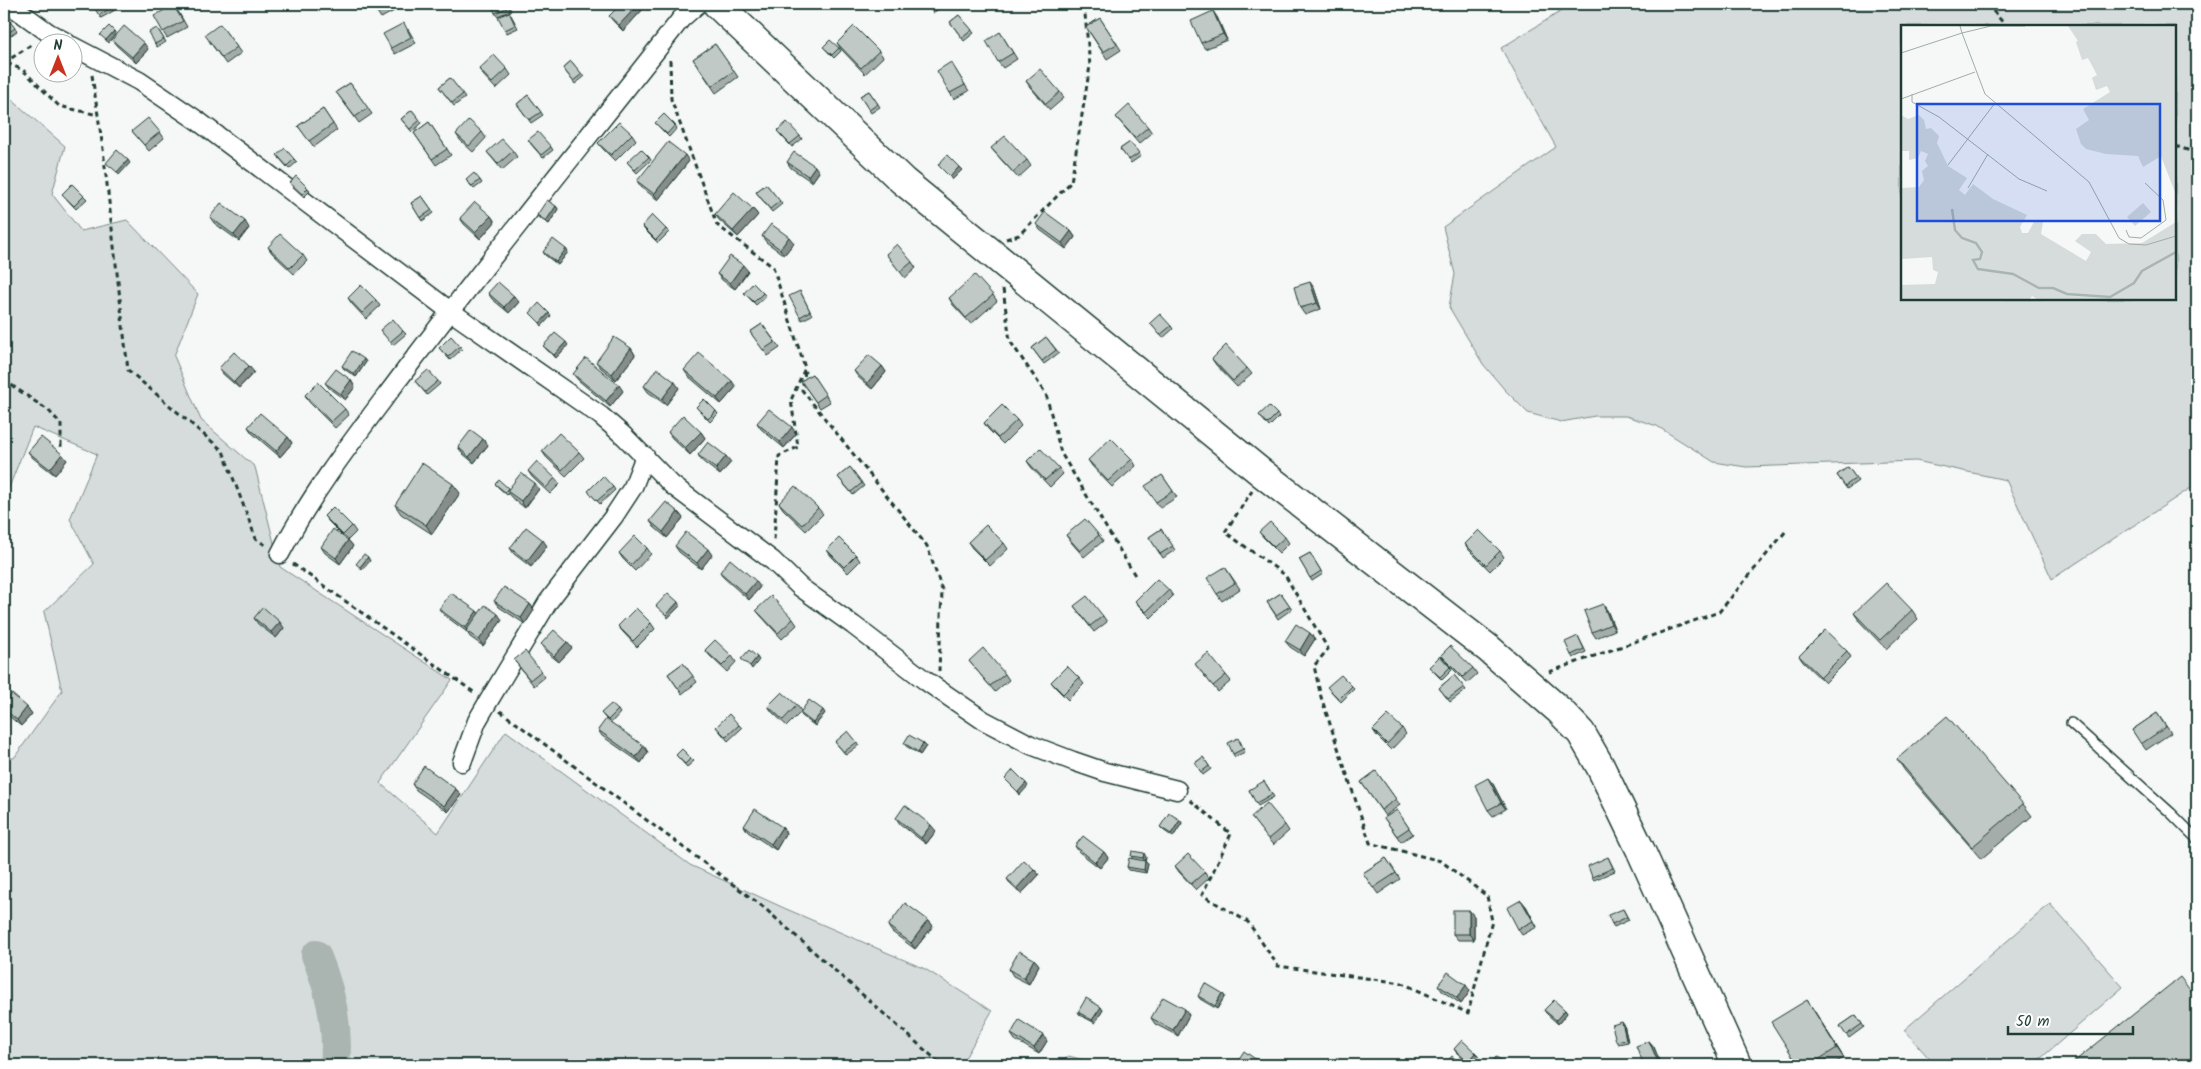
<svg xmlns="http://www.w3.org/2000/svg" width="2201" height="1069" font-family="Kalam,sans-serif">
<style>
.green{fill:#d6dcdb;stroke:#7a8c88;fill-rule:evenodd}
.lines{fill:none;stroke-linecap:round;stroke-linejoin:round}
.river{stroke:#aab5b1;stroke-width:30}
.lane-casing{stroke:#1f3d34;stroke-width:12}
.street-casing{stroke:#1f3d34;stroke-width:21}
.primary-casing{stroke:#1f3d34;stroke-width:31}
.path{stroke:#1f3d34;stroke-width:3;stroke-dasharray:5 4;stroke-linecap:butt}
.lane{stroke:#fff;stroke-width:9}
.street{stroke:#fff;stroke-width:18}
.primary{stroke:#fff;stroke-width:28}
.wall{fill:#a5adaa;stroke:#1f3d34}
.shaded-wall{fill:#868d8b;stroke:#1f3d34}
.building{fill:#c0c9c6;stroke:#1f3d34}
.inset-river{fill:none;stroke:#aab5b1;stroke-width:2.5}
.inset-road{fill:none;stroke:#a0ada9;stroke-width:1}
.view{fill:#1d4ed8;fill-opacity:0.15;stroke:#1d4ed8;stroke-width:2.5}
.inset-edge{fill:none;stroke:#1f3d34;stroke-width:2.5}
</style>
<rect width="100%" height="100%" fill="#f6f7f7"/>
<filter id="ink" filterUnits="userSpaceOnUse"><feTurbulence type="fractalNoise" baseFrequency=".02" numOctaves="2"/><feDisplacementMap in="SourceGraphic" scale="10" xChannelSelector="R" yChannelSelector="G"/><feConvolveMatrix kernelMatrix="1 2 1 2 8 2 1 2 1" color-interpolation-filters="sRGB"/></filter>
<g filter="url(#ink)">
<g class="green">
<path d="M1573,4H2197V484L2052,579L2006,480L1916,461L1746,467L1714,462L1657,426L1626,416H1595L1561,422L1528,413L1504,389L1483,364L1449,307L1455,274L1443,227L1556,147L1501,48ZM1902,26H2175V299H1902Z"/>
<path d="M11,99L65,146L52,194L81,231L127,220L198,294L174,356L201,420L255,467L280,567L452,680L380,783L438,833L506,731L690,865L784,908L925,969L992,1011L961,1065H4V758H14L62,691L44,612L94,564L70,519L97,454L33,427L8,490H4V103Z"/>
<path d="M2050,904L2123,987L2033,1065H1935L1904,1030Z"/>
<path d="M1069,1056L1101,1065H1058Z"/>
</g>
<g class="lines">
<path class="river" d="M316,955C331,991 339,1026 335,1065"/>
<g class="lane-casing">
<path id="lane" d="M2071,723L2171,813L2197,839"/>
</g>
<g class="street-casing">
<g id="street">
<path d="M9,4L49,33L66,42"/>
<path d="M72,46L139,81L198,121L450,311L601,416L624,436L672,485L773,561L800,587L853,625L926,681L983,720L1031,745L1073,761L1105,772L1177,790"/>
<path d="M280,554C315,486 364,426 410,364C498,248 591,134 681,19L698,4"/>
<path d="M462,762L477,721L488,702L548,602L614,516L633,487L645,456"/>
</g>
</g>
<g class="primary-casing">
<path id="primary" d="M717,4L903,181L1263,474L1489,649L1560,711L1581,733L1600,766L1640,849L1737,1065"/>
</g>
<g class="path">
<path d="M1987,4L2006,26"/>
<path d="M670,60L671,99L717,225L773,267L805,368L791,400L798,447L779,456L774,540"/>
<path d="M4,63L34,43"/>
<path d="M7,63L23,70L59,106L98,115"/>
<path d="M92,75L103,149L128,370L223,451L256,539L267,546"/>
<path d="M2175,146L2197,153"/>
<path d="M1006,239L1019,235L1071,182L1090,66L1084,4"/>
<path d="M1003,289L1010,341L1046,394L1061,453L1136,577"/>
<path d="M805,371L802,390L927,546L942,590L939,671"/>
<path d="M4,380L49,411L61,424V448"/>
<path d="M293,564L475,693"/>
<path d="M1549,672L1719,612L1786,531"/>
<path d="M500,711L762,906L942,1065"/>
<path d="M1190,800L1231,834L1202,895L1248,922L1278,966L1402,983L1468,1013L1492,921L1487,896L1441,861L1370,843L1321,697L1314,666L1328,649L1285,575L1225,532L1252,491"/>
</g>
<use href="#lane" class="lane"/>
<use href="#street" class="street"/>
<use href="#primary" class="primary"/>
</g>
<g class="wall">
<path d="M92,4H111L115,10L101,18Z"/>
<path d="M169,4H176L170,6Z"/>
<path d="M372,4H395L398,9L381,18Z"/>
<path d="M508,4L511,11L497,16L495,13Z"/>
<path d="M621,4H654L647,10L642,4L644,8L623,31L614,22L609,16Z"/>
<path d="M926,4H941L943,6L933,13Z"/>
<path d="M178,11L187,27L167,38L163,32Z"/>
<path d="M511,15L518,28L507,33L505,30Z"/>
<path d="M959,15L974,33L964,41L950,22Z"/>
<path d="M1217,17L1227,40L1205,49L1201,43Z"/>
<path d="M1100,18L1121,50L1107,59L1086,27Z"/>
<path d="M8,19L17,31L4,41V22Z"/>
<path d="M220,24L241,53L226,64L209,41Z"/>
<path d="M408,29L416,43L395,54L391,48Z"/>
<path d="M159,31L166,42L157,47L155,44Z"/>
<path d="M1000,32L1017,59L1003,68L998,62Z"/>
<path d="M112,40L148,49L136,63L117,46Z"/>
<path d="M837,43L879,51L883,57L865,74L841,49Z"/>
<path d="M715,44L738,77L716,93L693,59Z"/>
<path d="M823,47L839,48L841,51L834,58Z"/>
<path d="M571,61L584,77L575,84L563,68Z"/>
<path d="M479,69H507L511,75L496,89L483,75Z"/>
<path d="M955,69L969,91L954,99L950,93Z"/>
<path d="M450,78L465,98L454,106L439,87Z"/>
<path d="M1026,81L1060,92L1064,98L1050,110L1030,87Z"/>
<path d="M350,83L372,114L359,123L336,92Z"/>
<path d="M869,91L880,107L871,113L860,96Z"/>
<path d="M528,95L543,115L531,123L517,104Z"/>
<path d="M323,109L337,130L314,147L298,126Z"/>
<path d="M412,110L422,123L412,132L401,119Z"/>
<path d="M1116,117L1148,127L1152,133L1139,144Z"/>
<path d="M429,122L451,155L436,165L414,133Z"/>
<path d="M655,123L675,125L677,128L669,137Z"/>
<path d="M132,131L160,132L164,138L149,151Z"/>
<path d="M777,131L800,136L802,139L792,147Z"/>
<path d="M482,132L486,138L473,152L460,140L456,134Z"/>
<path d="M632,134L636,140L615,161L603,149L598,143Z"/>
<path d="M1130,142L1141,156L1131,163L1120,149Z"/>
<path d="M530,143L551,147L553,150L543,158Z"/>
<path d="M991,148L1027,160L1031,166L1018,178L996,154Z"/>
<path d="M513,151L517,157L502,170L487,152Z"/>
<path d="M649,157L651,160L637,173L627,162Z"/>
<path d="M279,158L294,159L297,162L289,169Z"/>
<path d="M689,161L658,200L641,187L637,181Z"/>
<path d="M787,162L819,172L812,182L791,168Z"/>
<path d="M466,180H480L482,183L474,189Z"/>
<path d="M290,183L308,188L310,191L304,197L292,186Z"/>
<path d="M766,184L782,204L772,212L756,192Z"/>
<path d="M62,194L84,196L87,199L76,209Z"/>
<path d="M422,196L434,213L422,221L411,203Z"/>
<path d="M556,206L558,209L549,224L539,218L537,215Z"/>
<path d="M753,209L758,215L738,237L719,220L715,214Z"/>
<path d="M491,216L495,222L480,239L464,224L460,218Z"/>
<path d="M210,217L249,228L239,241L214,223Z"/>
<path d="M1036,224L1071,231L1075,237L1066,249L1040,230Z"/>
<path d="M642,226L666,229L669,232L658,243L644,229Z"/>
<path d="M762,236L794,243L784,255L766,242Z"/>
<path d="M268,247L303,255L307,261L294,274L272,253Z"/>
<path d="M566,249L568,252L558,265L545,255L543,252Z"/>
<path d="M886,254L912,262L916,268L905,278Z"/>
<path d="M748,271L735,289L722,280L717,274Z"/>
<path d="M1314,288L1321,309L1305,315L1300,308Z"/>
<path d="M800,291L812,315L802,320L800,317Z"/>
<path d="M488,293L519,302L509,313L492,299Z"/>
<path d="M744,293H763L766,296L756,305Z"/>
<path d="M993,295L997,301L971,324L953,305L949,298Z"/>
<path d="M348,298L376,300L380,306L366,319L352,304Z"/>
<path d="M1150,323L1171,326L1173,329L1163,338Z"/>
<path d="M762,324L780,348L768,356L750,332Z"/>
<path d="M380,330L403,331L406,334L393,345Z"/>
<path d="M1046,337L1059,353L1044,364L1032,348Z"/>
<path d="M568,345L556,358L546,349L543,346Z"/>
<path d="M460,346L462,349L450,360L439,348Z"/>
<path d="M631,348L635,355L616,380L601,368L596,362Z"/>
<path d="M364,359L366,362L356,377L344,369L342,366Z"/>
<path d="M1212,359L1247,368L1252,374L1237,387L1216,365Z"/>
<path d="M882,366L886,372L872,389L858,377L854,371Z"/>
<path d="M219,368L254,372L239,388L223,374Z"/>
<path d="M684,370L736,387L721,404L688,376Z"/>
<path d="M573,374L623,391L610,407L578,380Z"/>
<path d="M812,374L830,402L820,408L801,381Z"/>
<path d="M415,381H438L440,384L427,395Z"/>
<path d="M325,383L355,387L345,400L330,389Z"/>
<path d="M644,386L679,388L666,405L648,392Z"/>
<path d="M305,395L345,409L349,415L335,428L309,402Z"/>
<path d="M696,407L716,411L718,414L710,422Z"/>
<path d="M1277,414L1279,417L1269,427L1259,415Z"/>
<path d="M1017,420L1021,426L1003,444L988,429L984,423Z"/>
<path d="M757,423L796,434L784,448L761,429Z"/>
<path d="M248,427L288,437L292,443L280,457L252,433Z"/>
<path d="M668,432H701L705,438L690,455L672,438Z"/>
<path d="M483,439L488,445L474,463L462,453L458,447Z"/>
<path d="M542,451L579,452L584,458L566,476L546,457Z"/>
<path d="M28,452L67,460L55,475L33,458Z"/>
<path d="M698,455L731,462L720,475L702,461Z"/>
<path d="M1132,459L1136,466L1112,487L1092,466L1088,460Z"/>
<path d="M1027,461L1059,468L1063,474L1050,487L1031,467Z"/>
<path d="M850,467L864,486L853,495L838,477Z"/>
<path d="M1848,467L1858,481L1847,489L1837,475Z"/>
<path d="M528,471L555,478L560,484L550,494L532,477Z"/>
<path d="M1162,475L1177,497L1160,508L1156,502Z"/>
<path d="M495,484L509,489H539L525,508L511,497L508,493L507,495L498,487Z"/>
<path d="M613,487L615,490L600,504L588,491Z"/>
<path d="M460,493L432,534L401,514L395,505Z"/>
<path d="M779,503L818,508L823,514L806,531L783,509Z"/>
<path d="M678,512L683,518L667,538L654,527L650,521Z"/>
<path d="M324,516L352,526L356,532L348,540L353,546L340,564L325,553L321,547L343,536L329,522Z"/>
<path d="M1161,529L1175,550L1163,558L1149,537Z"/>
<path d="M1259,532L1285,537L1289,543L1279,553L1264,538Z"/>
<path d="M1066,535H1099L1103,541L1084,557L1070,541Z"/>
<path d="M968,542L1004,543L1008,549L990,566L972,548Z"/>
<path d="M1465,544L1500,551L1504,557L1490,571L1469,550Z"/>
<path d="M547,546L531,567L514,554L510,548Z"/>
<path d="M675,546L712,555L701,569L679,552Z"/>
<path d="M647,548L651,554L635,571L623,559L619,553Z"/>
<path d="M827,550L856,555L860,561L848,573L831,556Z"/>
<path d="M1310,553L1323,574L1312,581L1299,559Z"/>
<path d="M1225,567L1240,589L1222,601L1217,594Z"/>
<path d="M720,572L760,587L749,600L724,578Z"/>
<path d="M1169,590L1173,596L1151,618L1140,607L1135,601Z"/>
<path d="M1281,593L1292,609L1278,619L1267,602Z"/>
<path d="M494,601L530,604L534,610L525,624L499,607Z"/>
<path d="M1074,606L1103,616L1107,622L1094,632Z"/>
<path d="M439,609L477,611L479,614L502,620L483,646L470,637L467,632L444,615Z"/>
<path d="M756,610L793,619L797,625L782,639L761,616Z"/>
<path d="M1607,610L1615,630L1596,638L1592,632Z"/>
<path d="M1912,610L1918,619L1886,649L1860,622L1854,613Z"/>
<path d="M254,618L284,628L276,638L258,624Z"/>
<path d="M651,623L655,629L637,647L623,632L618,626Z"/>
<path d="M1310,633L1315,639L1304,656L1290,647L1285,641Z"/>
<path d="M1578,636L1586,652L1573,658L1571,655Z"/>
<path d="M541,644L572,648L559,662L545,651Z"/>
<path d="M705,650L732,656L736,662L727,672L710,656Z"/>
<path d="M1847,651L1851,657L1825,683L1803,662L1799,656Z"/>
<path d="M1441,655L1473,668L1477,674L1467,683L1445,661Z"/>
<path d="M514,660L541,671L545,677L534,686Z"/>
<path d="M969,661L1005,674L1009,680L995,692Z"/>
<path d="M683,663L697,682L682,694L668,674Z"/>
<path d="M1195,664L1226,675L1231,681L1218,692Z"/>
<path d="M1429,667H1450L1452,670L1442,680Z"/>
<path d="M1454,675L1466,690L1450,702L1439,688Z"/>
<path d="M1079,678L1084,684L1068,700L1056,688L1051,682Z"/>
<path d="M1352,686L1354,689L1341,702L1327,687Z"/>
<path d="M4,703L27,707L32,714L21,726L5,713L4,711Z"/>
<path d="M797,705L801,711L825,713L815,726L802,716L800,713L787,726L772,712L768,706Z"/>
<path d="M618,710L620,713L611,723L648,752L641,763L602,736L598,730L607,720L601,713Z"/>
<path d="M2157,713L2171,733L2146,750L2132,730Z"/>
<path d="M739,725L742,728L728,741L716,727Z"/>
<path d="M1402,728L1406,734L1391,750L1377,736L1373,730Z"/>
<path d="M1240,741L1245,752L1235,757L1233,754Z"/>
<path d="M835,742H857L859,745L846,755Z"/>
<path d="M904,743L926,746L920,755L906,746Z"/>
<path d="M676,755L691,758L694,761L687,767Z"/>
<path d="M1203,757L1211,769L1203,775L1195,763Z"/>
<path d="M1897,759L2023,804L2032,816L1981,859L1905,771Z"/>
<path d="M1376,771L1400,805L1385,816L1361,782Z"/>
<path d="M412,784L456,789L461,795L448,812L416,790Z"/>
<path d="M1266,784L1274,797L1258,806L1249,790Z"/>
<path d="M1493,784L1506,809L1493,816L1488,810Z"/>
<path d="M1397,810L1413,834L1401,842L1384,818Z"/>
<path d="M1251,817L1285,825L1289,831L1273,845Z"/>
<path d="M896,818L936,831L926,844L900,824Z"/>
<path d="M1180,820L1182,823L1173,837L1163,830L1160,827Z"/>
<path d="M744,826L782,827L786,833L776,850L748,832Z"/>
<path d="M1075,846L1104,852L1108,858L1100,868L1079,852Z"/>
<path d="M1131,856L1146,857L1145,861L1148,864L1146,873L1129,870L1127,867L1133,859Z"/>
<path d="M1608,857L1615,871L1594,880L1592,877Z"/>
<path d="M1386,858L1400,879L1378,894L1363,873Z"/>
<path d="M1175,866L1205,872L1209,878L1196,890L1179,872Z"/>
<path d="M1034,869L1039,875L1021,894L1011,885L1007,879Z"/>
<path d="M1526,906L1537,927L1522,935L1518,929Z"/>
<path d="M1623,909L1629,920L1614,927L1612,924Z"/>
<path d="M1474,916V940H1458L1453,934Z"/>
<path d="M928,920L933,926L915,949L892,932L888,926Z"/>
<path d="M1034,959L1039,965L1029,984L1013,976L1009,969Z"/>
<path d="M1438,985L1470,991L1461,1004L1442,991Z"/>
<path d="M1222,993L1225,996L1217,1009L1200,999L1198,996Z"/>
<path d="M1813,1009L1844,1058L1831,1065H1798Z"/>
<path d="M1103,1010L1095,1023L1080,1015L1078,1012Z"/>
<path d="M1544,1010H1565L1567,1013L1558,1024L1546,1013Z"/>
<path d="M1189,1015L1178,1036L1155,1024L1151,1018Z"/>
<path d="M1856,1015L1864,1027L1849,1038L1840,1026Z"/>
<path d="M1624,1025L1628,1042L1618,1044L1616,1041Z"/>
<path d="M1011,1034L1047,1041L1039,1054L1015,1040Z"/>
<path d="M1649,1041L1654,1047L1661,1065H1644Z"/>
<path d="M1454,1049L1479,1056L1470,1065L1456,1052Z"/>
</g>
<g class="shaded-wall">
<path d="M639,4H641L644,8L623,31L619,25Z"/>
<path d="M1213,11L1217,17L1227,40L1223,34Z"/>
<path d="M114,31L116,34L108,43L106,40Z"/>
<path d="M144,43L148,49L136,63L132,57Z"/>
<path d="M685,155L689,161L658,200L654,194Z"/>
<path d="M128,160L130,163L119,175L117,172Z"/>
<path d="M815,166L819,172L812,182L808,176Z"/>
<path d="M959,167L962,170L952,180L950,177Z"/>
<path d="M556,206L558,209L549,224L546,221Z"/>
<path d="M753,209L758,215L738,237L733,231Z"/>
<path d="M491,216L495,222L480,239L475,232Z"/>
<path d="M245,221L249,228L239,241L234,235Z"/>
<path d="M1071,231L1075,237L1066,249L1062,243Z"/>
<path d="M789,237L794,243L784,255L780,249Z"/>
<path d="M566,249L568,252L558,265L556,262Z"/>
<path d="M743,265L748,271L735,289L730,283Z"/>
<path d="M1310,282L1314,288L1321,309L1317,303Z"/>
<path d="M514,296L519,302L509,313L504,307Z"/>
<path d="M549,313L551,316L542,326L540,323Z"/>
<path d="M566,342L568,345L556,358L554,355Z"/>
<path d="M631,348L635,355L616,380L612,374Z"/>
<path d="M364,359L366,362L356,377L354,374Z"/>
<path d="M249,366L254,372L239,388L234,382Z"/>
<path d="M882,366L886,372L872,389L867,383Z"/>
<path d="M351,380L355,387L345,400L341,394Z"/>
<path d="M732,381L736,387L721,404L717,398Z"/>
<path d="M675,382L679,388L666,405L662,399Z"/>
<path d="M619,385L623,391L610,407L606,401Z"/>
<path d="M792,427L796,434L784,448L780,442Z"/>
<path d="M701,432L705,438L690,455L685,448Z"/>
<path d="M288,437L292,443L280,457L276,451Z"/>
<path d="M483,439L488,445L474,463L469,457Z"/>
<path d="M62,454L67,460L55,475L50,469Z"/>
<path d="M726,456L731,462L720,475L716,469Z"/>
<path d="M535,483L539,489L525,508L521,501Z"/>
<path d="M453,484L460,493L432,534L426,525Z"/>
<path d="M678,512L683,518L667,538L663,532Z"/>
<path d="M348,540L353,546L340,564L336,558Z"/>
<path d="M543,540L547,546L531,567L527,561Z"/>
<path d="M708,549L712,555L701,569L697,563Z"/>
<path d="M368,557L370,561L362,570L360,567Z"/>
<path d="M756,581L760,587L749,600L745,594Z"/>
<path d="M678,602L680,606L668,618L666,615Z"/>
<path d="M530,604L534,610L525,624L521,618Z"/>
<path d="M1603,604L1607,610L1615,630L1611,624Z"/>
<path d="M477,611L481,617L470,634L465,628Z"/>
<path d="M498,614L502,620L483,646L479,640Z"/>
<path d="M280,622L284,628L276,638L271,632Z"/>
<path d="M1310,633L1315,639L1304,656L1300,650Z"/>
<path d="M567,642L572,648L559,662L554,656Z"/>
<path d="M757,657L759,660L752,669L750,666Z"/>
<path d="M27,707L32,714L21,726L17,720Z"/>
<path d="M823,710L825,713L815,726L813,723Z"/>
<path d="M923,743L926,746L920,755L918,752Z"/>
<path d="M644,746L648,752L641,763L636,757Z"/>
<path d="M1488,778L1493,784L1506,809L1501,803Z"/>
<path d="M1026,783L1028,786L1020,795L1018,792Z"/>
<path d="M456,789L461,795L448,812L444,806Z"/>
<path d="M1180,820L1182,823L1173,837L1171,834Z"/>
<path d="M931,825L936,831L926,844L921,838Z"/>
<path d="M782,827L786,833L776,850L771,844Z"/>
<path d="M1104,852L1108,858L1100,868L1095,862Z"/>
<path d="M1144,853L1146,857L1145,861L1143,858Z"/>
<path d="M1145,861L1148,864L1146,873L1144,870Z"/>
<path d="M1034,869L1039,875L1021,894L1017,888Z"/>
<path d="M1521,900L1526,906L1537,927L1533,921Z"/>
<path d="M1469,910L1474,916V940L1469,934Z"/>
<path d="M928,920L933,926L915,949L911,943Z"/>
<path d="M1034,959L1039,965L1029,984L1024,978Z"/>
<path d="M1466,985L1470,991L1461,1004L1457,998Z"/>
<path d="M1222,993L1225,996L1217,1009L1215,1006Z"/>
<path d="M1807,1000L1813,1009L1844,1058L1837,1048Z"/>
<path d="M1101,1007L1103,1010L1095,1023L1092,1020Z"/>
<path d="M1185,1009L1189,1015L1178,1036L1173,1030Z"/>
<path d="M1565,1010L1567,1013L1558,1024L1556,1020Z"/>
<path d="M1622,1022L1624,1025L1628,1042L1626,1039Z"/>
<path d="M1043,1035L1047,1041L1039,1054L1034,1048Z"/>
<path d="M1649,1041L1654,1047L1661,1065H1660L1658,1062Z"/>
<path d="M1476,1053L1479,1056L1470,1065L1468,1062Z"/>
</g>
<g class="building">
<path d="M92,4H111L112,7L99,15Z"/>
<path d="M372,4H393L376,12Z"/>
<path d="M491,4H507L509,7L495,13Z"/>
<path d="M621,4H639L619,25L609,16Z"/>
<path d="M926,4H939L931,10Z"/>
<path d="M173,5L183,21L163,32L154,16Z"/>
<path d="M1213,11L1223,34L1201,43L1191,21Z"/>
<path d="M509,12L515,25L505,30L498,17Z"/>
<path d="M959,15L972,30L962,38L950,22Z"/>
<path d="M1100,18L1117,44L1103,52L1086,27Z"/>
<path d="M8,19L15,28L4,36V22Z"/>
<path d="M404,23L411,37L391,48L383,34Z"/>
<path d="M220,24L237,47L222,58L205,35Z"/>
<path d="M109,26L114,31L106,40L100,35Z"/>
<path d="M124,26L144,43L132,57L112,40Z"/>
<path d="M854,26L879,51L861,68L837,43Z"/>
<path d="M157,28L164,39L155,44L149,32Z"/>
<path d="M1000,32L1013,53L998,62L986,41Z"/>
<path d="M830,40L839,48L832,55L823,47Z"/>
<path d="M715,44L734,71L712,86L693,59Z"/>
<path d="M494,55L507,69L492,83L479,69Z"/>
<path d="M571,61L582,74L573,81L563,68Z"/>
<path d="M951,62L965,85L950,93L937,71Z"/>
<path d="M1040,69L1060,92L1046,104L1026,81Z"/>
<path d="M450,78L463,94L452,103L439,87Z"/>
<path d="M350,83L368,108L355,117L336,92Z"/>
<path d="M869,91L878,104L869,110L860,96Z"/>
<path d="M528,95L541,112L529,120L517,104Z"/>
<path d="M1129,105L1148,127L1135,138L1116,117Z"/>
<path d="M323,109L333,124L309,141L298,126Z"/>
<path d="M412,110L420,120L410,129L401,119Z"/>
<path d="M664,114L675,125L667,134L655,123Z"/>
<path d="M148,118L160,132L144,145L132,131Z"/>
<path d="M469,120L482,132L469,146L456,134Z"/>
<path d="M429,122L447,149L432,159L414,133Z"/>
<path d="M619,122L632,134L611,155L598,143Z"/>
<path d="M787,122L800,136L790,144L777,131Z"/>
<path d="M538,132L551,147L541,155L528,140Z"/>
<path d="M1005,136L1027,160L1013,172L991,148Z"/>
<path d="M502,139L513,151L498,164L487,152Z"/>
<path d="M668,142L685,155L654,194L637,181Z"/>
<path d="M1130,142L1139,153L1129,160L1120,149Z"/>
<path d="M285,148L294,159L287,166L277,155Z"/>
<path d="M641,149L649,157L635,170L627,162Z"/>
<path d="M117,150L128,160L117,172L106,163Z"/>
<path d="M794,152L815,166L808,176L787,162Z"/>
<path d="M947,155L959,167L950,177L938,165Z"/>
<path d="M474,173L480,180L472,186L466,180Z"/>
<path d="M296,176L308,188L302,194L290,183Z"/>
<path d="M72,184L84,196L74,206L62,194Z"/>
<path d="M766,184L780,201L770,209L756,192Z"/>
<path d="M734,192L753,209L733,231L715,214Z"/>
<path d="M422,196L432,210L420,218L411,203Z"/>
<path d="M547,200L556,206L546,221L537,215Z"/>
<path d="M475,202L491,216L475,232L460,218Z"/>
<path d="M221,203L245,221L234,235L210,217Z"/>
<path d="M1045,212L1071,231L1062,243L1036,224Z"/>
<path d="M652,215L666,229L656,240L642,226Z"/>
<path d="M771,224L789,237L780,249L762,236Z"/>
<path d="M280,234L303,255L290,268L268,247Z"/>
<path d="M553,239L566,249L556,262L543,252Z"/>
<path d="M897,244L912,262L900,272L886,254Z"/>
<path d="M730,256L743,265L730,283L717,274Z"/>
<path d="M975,275L993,295L966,318L949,298Z"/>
<path d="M498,282L514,296L504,307L488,293Z"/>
<path d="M1310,282L1317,303L1300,308L1294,287Z"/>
<path d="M753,283L763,293L754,302L744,293Z"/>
<path d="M361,285L376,300L362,313L348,298Z"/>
<path d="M800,291L810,311L800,317L789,296Z"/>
<path d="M539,303L549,313L540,323L530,313Z"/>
<path d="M1160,314L1171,326L1160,335L1150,323Z"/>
<path d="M393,319L403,331L390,342L380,330Z"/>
<path d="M762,324L775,342L763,350L750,332Z"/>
<path d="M555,333L566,342L554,355L543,346Z"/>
<path d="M451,336L460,346L448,357L439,348Z"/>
<path d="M614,337L631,348L612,374L596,362Z"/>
<path d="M1046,337L1056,350L1042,361L1032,348Z"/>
<path d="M1226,345L1247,368L1233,381L1212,359Z"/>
<path d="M352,351L364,359L354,374L342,366Z"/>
<path d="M234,352L249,366L234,382L219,368Z"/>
<path d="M699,353L732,381L717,398L684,370Z"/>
<path d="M869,355L882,366L867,383L854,371Z"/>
<path d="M586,358L619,385L606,401L573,374Z"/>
<path d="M657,368L675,382L662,399L644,386Z"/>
<path d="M336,369L351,380L341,394L325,383Z"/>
<path d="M428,370L438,381L425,392L415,381Z"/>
<path d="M812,374L826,395L816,402L801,381Z"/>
<path d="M318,382L345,409L331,422L305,395Z"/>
<path d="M704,399L716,411L708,419L696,407Z"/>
<path d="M1002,405L1017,420L998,438L984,423Z"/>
<path d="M1269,406L1277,414L1267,424L1259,415Z"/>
<path d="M769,409L792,427L780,442L757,423Z"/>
<path d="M260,413L288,437L276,451L248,427Z"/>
<path d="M683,415L701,432L685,448L668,432Z"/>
<path d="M471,430L483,439L469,457L458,447Z"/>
<path d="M559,433L579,452L562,470L542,451Z"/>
<path d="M41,437L62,454L50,469L28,452Z"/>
<path d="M1111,438L1132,459L1108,481L1088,460Z"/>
<path d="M708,442L726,456L716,469L698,455Z"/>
<path d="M1040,448L1059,468L1045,480L1027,461Z"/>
<path d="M537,461L555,478L546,488L528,471Z"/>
<path d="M422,463L453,484L426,525L395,505Z"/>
<path d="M850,467L862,483L851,492L838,477Z"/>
<path d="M1848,467L1856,478L1845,486L1837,475Z"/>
<path d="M521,473L535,483L521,501L507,491Z"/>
<path d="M1162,475L1173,491L1156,502L1145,486Z"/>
<path d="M603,476L613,487L597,501L588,491Z"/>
<path d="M499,480L508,488L505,492L495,484Z"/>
<path d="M795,486L818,508L802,525L779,503Z"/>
<path d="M666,502L678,512L663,532L650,521Z"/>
<path d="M333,507L352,526L343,535L324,516Z"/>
<path d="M1085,519L1099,535L1080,551L1066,535Z"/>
<path d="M1270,522L1285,537L1274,547L1259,532Z"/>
<path d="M986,525L1004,543L985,560L968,542Z"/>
<path d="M526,527L543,540L527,561L510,548Z"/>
<path d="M333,529L348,540L336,558L321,547Z"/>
<path d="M1161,529L1173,546L1160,554L1149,537Z"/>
<path d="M1479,530L1500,551L1486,565L1465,544Z"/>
<path d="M686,532L708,549L697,563L675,546Z"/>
<path d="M635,536L647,548L631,565L619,553Z"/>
<path d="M839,538L856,555L844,567L827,550Z"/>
<path d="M1310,553L1321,571L1310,578L1299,559Z"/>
<path d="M364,554L368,557L360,567L356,564Z"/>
<path d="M730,559L756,581L745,594L720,572Z"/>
<path d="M1225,567L1235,583L1217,594L1207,578Z"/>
<path d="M1157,579L1169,590L1146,612L1135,601Z"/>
<path d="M1886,583L1912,610L1880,640L1854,613Z"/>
<path d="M504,587L530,604L521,618L494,601Z"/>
<path d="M451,593L477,611L465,628L439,609Z"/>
<path d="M668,593L678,602L666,615L656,606Z"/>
<path d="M1281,593L1290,606L1276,615L1267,602Z"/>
<path d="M771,596L793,619L778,633L756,610Z"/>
<path d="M1087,596L1103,616L1090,626L1074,606Z"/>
<path d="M1603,604L1611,624L1592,632L1584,611Z"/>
<path d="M485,605L498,614L479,640L466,631Z"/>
<path d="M263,607L280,622L271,632L254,618Z"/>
<path d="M636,608L651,623L633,641L618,626Z"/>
<path d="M1296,624L1310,633L1300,650L1285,641Z"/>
<path d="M554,630L567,642L554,656L541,644Z"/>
<path d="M1825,630L1847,651L1821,677L1799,656Z"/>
<path d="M1578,636L1584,649L1571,655L1565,642Z"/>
<path d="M715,640L732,656L722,666L705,650Z"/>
<path d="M1450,646L1473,668L1463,677L1441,655Z"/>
<path d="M983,648L1005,674L990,686L969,661Z"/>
<path d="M749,650L757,657L750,666L741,659Z"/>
<path d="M525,651L541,671L530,680L514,660Z"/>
<path d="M1208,653L1226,675L1213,686L1195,664Z"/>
<path d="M1440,656L1450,667L1440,677L1429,667Z"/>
<path d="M683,663L693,676L678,688L668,674Z"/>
<path d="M1067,666L1079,678L1063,694L1051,682Z"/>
<path d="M1341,675L1352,686L1339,699L1327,687Z"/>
<path d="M1454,675L1464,687L1448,699L1439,688Z"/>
<path d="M782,692L797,705L783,720L768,706Z"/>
<path d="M12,694L27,707L17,720L4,709V703Z"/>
<path d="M809,700L823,710L813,723L800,713Z"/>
<path d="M611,704L618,710L608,720L601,713Z"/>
<path d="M2157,713L2166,727L2141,744L2132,730Z"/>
<path d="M729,714L739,725L726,737L716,727Z"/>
<path d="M1388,715L1402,728L1387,744L1373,730Z"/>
<path d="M1947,716L2023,804L1972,847L1897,759Z"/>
<path d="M606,719L644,746L636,757L598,730Z"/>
<path d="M848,731L857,742L844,752L835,742Z"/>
<path d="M909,735L923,743L918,752L904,743Z"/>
<path d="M1238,738L1243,749L1233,754L1228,743Z"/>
<path d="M682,749L691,758L685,764L676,755Z"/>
<path d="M1203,757L1209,766L1201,772L1195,763Z"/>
<path d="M424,766L456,789L444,806L412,784Z"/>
<path d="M1013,770L1026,783L1018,792L1005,779Z"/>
<path d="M1376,771L1396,799L1381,810L1361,782Z"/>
<path d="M1488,778L1501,803L1488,810L1475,785Z"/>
<path d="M1264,781L1272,794L1256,803L1249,790Z"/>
<path d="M1267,803L1285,825L1268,839L1251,817Z"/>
<path d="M905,805L931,825L921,838L896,818Z"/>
<path d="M755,809L782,827L771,844L744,826Z"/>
<path d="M1397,810L1409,828L1397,836L1384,818Z"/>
<path d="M1169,813L1180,820L1171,834L1160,827Z"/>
<path d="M1083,836L1104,852L1095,862L1075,846Z"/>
<path d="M1132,851L1144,853L1143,858L1131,856Z"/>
<path d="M1188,854L1205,872L1191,884L1175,866Z"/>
<path d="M1608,857L1613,868L1592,877L1588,866Z"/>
<path d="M1129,858L1145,861L1144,870L1127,867Z"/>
<path d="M1386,858L1396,873L1373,888L1363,873Z"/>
<path d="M1024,860L1034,869L1017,888L1007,879Z"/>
<path d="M1521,900L1533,921L1518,929L1507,908Z"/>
<path d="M905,903L928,920L911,943L888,926Z"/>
<path d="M1623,909L1627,917L1612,924L1608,915Z"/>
<rect x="1453" y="910" width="16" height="24"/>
<path d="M1019,951L1034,959L1024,978L1009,969Z"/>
<path d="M1448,972L1466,985L1457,998L1438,985Z"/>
<path d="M2180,977L2197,999V1065H2070Z"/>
<path d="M1205,983L1222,993L1215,1006L1198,996Z"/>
<path d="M1163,997L1185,1009L1173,1030L1151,1018Z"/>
<path d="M1086,998L1101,1007L1092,1020L1078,1012Z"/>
<path d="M1554,1000L1565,1010L1556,1020L1544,1010Z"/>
<path d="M1807,1000L1837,1048L1810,1065H1798L1771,1022Z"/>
<path d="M1856,1015L1862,1024L1846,1035L1840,1026Z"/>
<path d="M1019,1020L1043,1035L1034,1048L1011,1034Z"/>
<path d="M1622,1022L1626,1039L1616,1041L1612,1025Z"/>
<path d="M1462,1040L1476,1053L1468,1062L1454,1049Z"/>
<path d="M1649,1041L1658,1062L1651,1065H1644L1636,1046Z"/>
<path d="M1244,1051L1261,1063L1259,1065H1235Z"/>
<path d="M1452,1056L1462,1065H1444Z"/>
<path d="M1496,1057L1509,1065H1490Z"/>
</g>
</g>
<g transform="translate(1901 25)">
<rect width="275" height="275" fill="#f6f7f7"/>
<path d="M167,1H275V170L260,131L242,142L237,131L205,129L185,124L180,119L175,104L188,95L182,84L209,67L206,61L195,65L191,53L196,50L187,33L181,35L175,17L177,16ZM0,90L7,94L18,90L23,95L25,104L30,103L38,111L36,118L47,141L66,153L58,165L64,170L72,159L92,174L126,190L119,202L121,208H127L134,195L142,197L140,209L185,236L190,227L174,216L181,209H195L205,219L241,218L275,197V274H136L131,271L129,274H0V260L34,259L37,247L32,245L31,232L1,234L0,163L18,162L23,155L21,146L27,141L24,136L27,129L20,126L17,133L8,135V126H1ZM242,178L250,187L234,201L226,192Z" fill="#d6dcdb"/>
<path class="inset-river" d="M51,184L54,205L61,213L75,218L81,227L79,234L72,235L77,244L112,249L138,263H152L166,269L209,272L233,258L241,246L275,227"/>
<path class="inset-road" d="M59,1L61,8L90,1H124M0,28L61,8L84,69L188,157L218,213L228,219L245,220L275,211M11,69V77L38,92L118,154L146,166M0,74L74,47M47,140L94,78M67,163L87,129M225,205L228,212L240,213L265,195L262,175L244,158"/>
<path class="view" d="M16,79H259V196H16Z"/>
<rect width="275" height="275" class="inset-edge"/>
</g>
<rect width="2201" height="1069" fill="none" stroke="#fff" stroke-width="20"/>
<rect x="10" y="10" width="2181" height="1049" fill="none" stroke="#1f3d34" stroke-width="2" filter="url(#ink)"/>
<g transform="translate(58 58)"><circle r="24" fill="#ffffff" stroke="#a5b1ae"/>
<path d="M0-4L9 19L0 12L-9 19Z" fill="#c8321e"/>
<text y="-8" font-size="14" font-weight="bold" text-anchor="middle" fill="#1f3d34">N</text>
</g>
<path d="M2008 1026v8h125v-8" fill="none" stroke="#1f3d34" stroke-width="2.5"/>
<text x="2016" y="1026" font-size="15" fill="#1f3d34" stroke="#ffffff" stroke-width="4" paint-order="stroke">50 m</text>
</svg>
